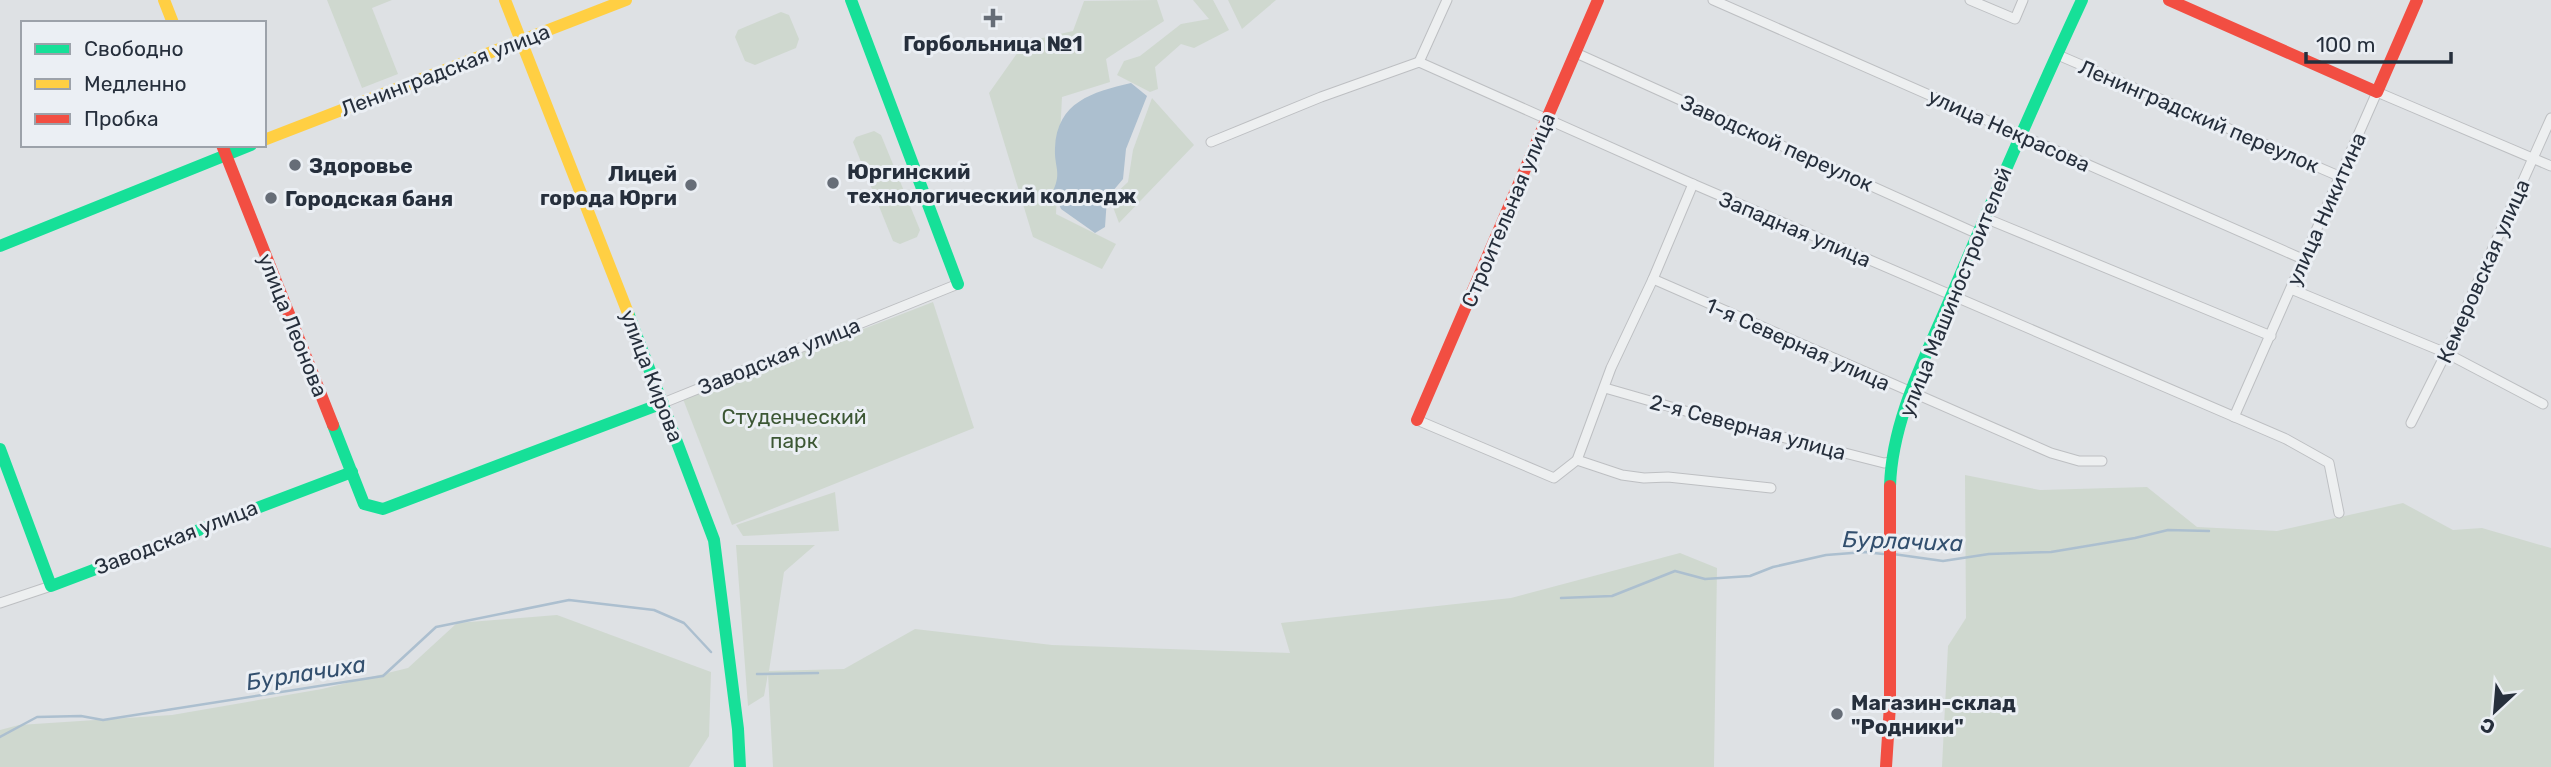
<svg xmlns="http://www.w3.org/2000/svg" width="2551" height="767" font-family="Rubik,sans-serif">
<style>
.green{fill:#cfd8cf}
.water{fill:#acbfcf}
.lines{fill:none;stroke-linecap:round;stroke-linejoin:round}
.stream{stroke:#acbfcf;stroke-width:2.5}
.street-casing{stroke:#bdbfc2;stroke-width:11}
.street{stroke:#edeff0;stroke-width:9}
.fast{stroke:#16e098;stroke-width:12}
.slow{stroke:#ffcf43;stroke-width:12}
.jam{stroke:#f24e42;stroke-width:12}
.poi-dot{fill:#666d77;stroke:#ebeff4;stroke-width:2.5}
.labels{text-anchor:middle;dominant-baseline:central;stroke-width:6;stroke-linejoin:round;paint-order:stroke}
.poi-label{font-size:21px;font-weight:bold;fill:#262f3c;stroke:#ebeff4;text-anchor:start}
.street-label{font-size:21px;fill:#262f3c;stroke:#ebeff4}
.park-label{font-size:21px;fill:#3c5734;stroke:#ebeff4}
.water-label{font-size:23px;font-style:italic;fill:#324f6e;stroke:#ebeff4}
</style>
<rect width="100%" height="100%" fill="#dee1e4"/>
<g class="green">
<path d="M327,0H392L372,8L398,74L362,88Z"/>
<path d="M1157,0L1164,21L1106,59L1110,82L1062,97L1056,214L1116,244L1102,269L1033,237L989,93L1025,42L1073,31L1084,1Z"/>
<path d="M1193,0H1213L1229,30L1194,48L1181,44L1155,67L1158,89L1150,92L1117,75L1124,61L1140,56L1181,24L1209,19Z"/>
<path d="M1228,0H1276L1242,29Z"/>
<path d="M781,12L789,15L799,39L796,48L755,65L745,61L735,37L738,30Z"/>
<path d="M1152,98L1194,145L1119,223L1110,199L1128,182L1133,150Z"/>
<path d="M874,131L881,135L920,230L917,237L900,244L893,241L853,142L856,137Z"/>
<path d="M933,302L974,428L732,525L683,399Z"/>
<path d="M1965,475L2040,490L2147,487L2197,527L2277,531L2403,503L2453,530L2482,528L2551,548V767H1942L1948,646L1966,618Z"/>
<path d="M835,492L839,531L743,536L736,525Z"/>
<path d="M736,545H815L784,572L769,671L844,669L915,629L1052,645L1290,653L1281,623L1511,598L1680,553L1717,568L1714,767H773L768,674L764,696L748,706Z"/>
<path d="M557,615L711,672L709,736L689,767H0V730L19,725L172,715L322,689L408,668L457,623Z"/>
</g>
<path class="water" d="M1131,83L1147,96L1126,149L1123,179L1107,198L1105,227L1095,233L1061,209L1053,191C1062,172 1054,167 1055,148C1057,102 1092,92 1131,83Z"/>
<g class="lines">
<g class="stream">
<path d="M1893,554L1943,561L1989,554L2051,552L2135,538L2168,530L2209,531"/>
<path d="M1561,598L1612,596L1675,571L1705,579L1750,576L1773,567L1826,555L1865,552L1883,554"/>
<path d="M757,674L818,673"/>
<path d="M0,737L37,717L81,716L103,720L383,676L436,627L569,600L654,610L684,623L711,652"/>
</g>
<g class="street-casing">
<g id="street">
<path d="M1713,0L2305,260"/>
<path d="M1970,0L2015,19L2023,0"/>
<path d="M1576,53L1978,234"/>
<path d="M2058,55L2341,177"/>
<path d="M1419,62L1447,0"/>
<path d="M1211,142L1321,97L1419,62L1693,184L2286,439L2329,463L2339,513"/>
<path d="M1985,218L2271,336"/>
<path d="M1653,279L2051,453L2079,461H2102"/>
<path d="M2291,289L2446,353L2543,404"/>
<path d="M1605,388L1727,423L1884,463L1891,462"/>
<path d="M663,403L958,284"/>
<path d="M2234,417L2377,92L2551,166"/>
<path d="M1417,420L1554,478L1577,460L1611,368L1653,279L1693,184"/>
<path d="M2411,423L2446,353L2551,118"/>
<path d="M1577,460L1622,475L1644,478L1668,477L1771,488"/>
<path d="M0,603L51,586"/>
</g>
</g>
<use href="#street" class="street"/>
<g class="fast">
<path d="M851,0L958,284"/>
<path d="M0,246L251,145"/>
<path d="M628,313L714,540L738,729L740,767"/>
<path d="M333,425L364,504L383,509L663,403"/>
<path d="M0,449L51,586L352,472"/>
<path d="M1890,486C1892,420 1925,358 1950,299C1993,198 2036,99 2082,0"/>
</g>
<g class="slow">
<path d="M164,0L173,23"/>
<path d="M505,0L628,313"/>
<path d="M264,140L626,0"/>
</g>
<g class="jam">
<path d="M2169,0L2377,92L2417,0"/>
<path d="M222,145L333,425"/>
<path d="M1417,420L1598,0"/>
<path d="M1886,767L1890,705V486"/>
</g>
</g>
<g class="poi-dot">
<path d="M989.5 7.5h7v7h7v7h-7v7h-7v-7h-7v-7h7z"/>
<circle cx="295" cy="165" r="7"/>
<circle cx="833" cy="183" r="7"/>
<circle cx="691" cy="185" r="7"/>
<circle cx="271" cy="198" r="7"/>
<circle cx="1837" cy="714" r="7"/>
</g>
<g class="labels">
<g class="poi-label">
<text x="993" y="43" text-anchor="middle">Горбольница №1</text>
<text x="309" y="165">Здоровье</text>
<text x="847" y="171">Юргинский<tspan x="847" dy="24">технологический колледж</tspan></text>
<text x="677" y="173" text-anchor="end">Лицей<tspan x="677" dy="24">города Юрги</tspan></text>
<text x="285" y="198">Городская баня</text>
<text x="1851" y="702">Магазин-склад<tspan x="1851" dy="24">"Родники"</tspan></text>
</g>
<g class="street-label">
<text transform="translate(445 70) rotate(-21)">Ленинградская улица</text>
<text transform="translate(2199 116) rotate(23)">Ленинградский переулок</text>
<text transform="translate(2009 130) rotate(24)">улица Некрасова</text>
<text transform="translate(1777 143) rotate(24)">Заводской переулок</text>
<text transform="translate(2326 209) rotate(-66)">улица Никитина</text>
<text transform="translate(1508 210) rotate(-67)">Строительная улица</text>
<text transform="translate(1795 229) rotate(23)">Западная улица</text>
<text transform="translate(2483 271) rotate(-66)">Кемеровская улица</text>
<text transform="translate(1955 292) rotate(-68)">улица Машиностроителей</text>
<text transform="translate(293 325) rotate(68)">улица Леонова</text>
<text transform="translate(1798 344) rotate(24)">1-я Северная улица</text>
<text transform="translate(779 356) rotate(-22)">Заводская улица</text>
<text transform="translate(652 376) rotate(69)">улица Кирова</text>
<text transform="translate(1748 427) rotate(15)">2-я Северная улица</text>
<text transform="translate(176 537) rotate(-21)">Заводская улица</text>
</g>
<g class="park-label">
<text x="794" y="416">Студенческий<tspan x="794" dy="24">парк</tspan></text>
</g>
<g class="water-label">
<text transform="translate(1903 541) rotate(2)">Бурлачиха</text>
<text transform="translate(306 673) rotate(-9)">Бурлачиха</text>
</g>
</g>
<rect x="21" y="21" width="245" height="126" fill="#ebeff4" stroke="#9ca2aa" stroke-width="2"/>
<rect x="35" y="44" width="35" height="10" fill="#16e098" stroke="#9ca2aa" stroke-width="2"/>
<text x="84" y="56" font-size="21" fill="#262f3c">Свободно</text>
<rect x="35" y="79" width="35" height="10" fill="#ffcf43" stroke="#9ca2aa" stroke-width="2"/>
<text x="84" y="91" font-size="21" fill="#262f3c">Медленно</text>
<rect x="35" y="114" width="35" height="10" fill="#f24e42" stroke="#9ca2aa" stroke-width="2"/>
<text x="84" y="126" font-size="21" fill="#262f3c">Пробка</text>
<g transform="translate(2495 711) rotate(206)" stroke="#ebeff4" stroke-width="5" paint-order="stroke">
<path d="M0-5L12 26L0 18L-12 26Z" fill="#262f3c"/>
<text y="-10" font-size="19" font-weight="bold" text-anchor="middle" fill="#262f3c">С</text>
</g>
<path d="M2306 52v10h145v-10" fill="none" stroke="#262f3c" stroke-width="3.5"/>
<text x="2316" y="52" font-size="21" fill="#262f3c" stroke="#ebeff4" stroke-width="5" paint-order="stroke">100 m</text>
</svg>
